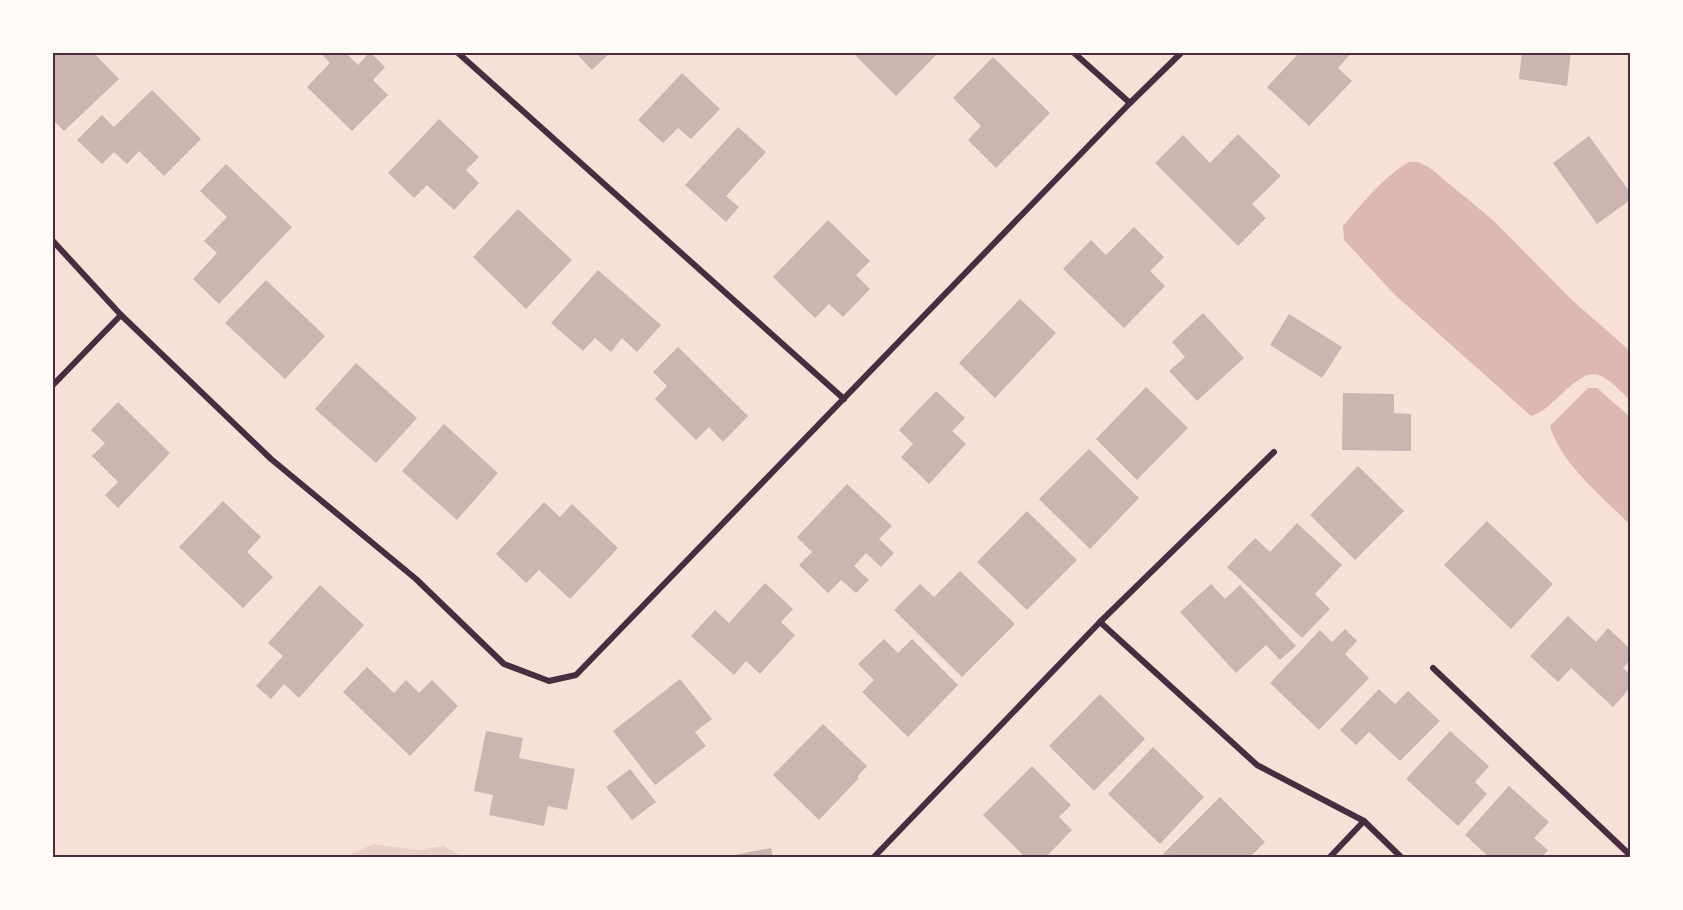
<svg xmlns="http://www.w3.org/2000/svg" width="1683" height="910" font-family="Commissioner,sans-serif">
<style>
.green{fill:#ebcfc5}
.water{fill:#dcb8b0}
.building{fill:#ccb4b1}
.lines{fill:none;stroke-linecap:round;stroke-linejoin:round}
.minor{stroke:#4a2c40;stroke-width:6}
.neatline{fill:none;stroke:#4a2c40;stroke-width:2}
</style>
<rect width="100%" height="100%" fill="#f7e1d7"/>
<path class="green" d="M373,844L418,850L444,846L463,857H346Z"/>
<g class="water">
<path d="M1409,162H1418L1430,168L1494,221L1572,300L1630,351V400C1622,393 1612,381 1601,376C1578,365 1554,411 1531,416L1394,294L1344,240L1343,226C1363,203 1383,177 1409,162Z"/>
<path d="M1588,388H1597L1630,417V525C1603,496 1562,466 1550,426Z"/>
</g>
<g class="building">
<path d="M52,52H93L119,79L64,131L52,119Z"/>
<path d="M320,52H345L358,65L370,52L385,67L373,80L388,95L352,131L307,87L330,63Z"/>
<path d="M575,52H611L592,70Z"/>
<path d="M856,52H939L896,96L854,54Z"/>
<path d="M1300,52H1352L1338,68L1352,81L1309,126L1267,87Z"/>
<path d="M1522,52H1571L1567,86L1519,79Z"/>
<path d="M993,57L1050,113L996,168L968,140L981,126L953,98Z"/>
<path d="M682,73L720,109L691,139L678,128L663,143L638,120Z"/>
<path d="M152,90L201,139L164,176L139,151L127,164L114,152L102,164L77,140L102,115L114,127Z"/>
<path d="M439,119L479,157L466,170L479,183L454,210L427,185L414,198L388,173Z"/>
<path d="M738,127L766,152L726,196L739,207L726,222L685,185Z"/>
<path d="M1238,134L1281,176L1252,204L1266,218L1238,246L1155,163L1183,135L1210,163Z"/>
<path d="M1589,136L1630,192V200L1597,224L1553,163Z"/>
<path d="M226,164L292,227L219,304L193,279L217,253L204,241L227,217L200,191Z"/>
<path d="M518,209L572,260L526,309L473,257Z"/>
<path d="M828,220L870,261L856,275L870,289L843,317L829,304L815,318L773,277Z"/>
<path d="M1134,227L1164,257L1150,271L1165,286L1124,328L1063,269L1091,240L1106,255Z"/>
<path d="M598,270L661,325L637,352L622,338L611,352L595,338L583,351L551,323Z"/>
<path d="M266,280L325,336L285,379L225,323Z"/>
<path d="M1020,299L1056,333L995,398L959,363Z"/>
<path d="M1203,313L1244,358L1197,401L1169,371L1185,357L1172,342Z"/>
<path d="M1289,314L1342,347L1322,378L1270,345Z"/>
<path d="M678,347L748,416L723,442L709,427L696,440L655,399L667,386L653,372Z"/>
<path d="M356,363L417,418L376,463L315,409Z"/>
<path d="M1146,387L1188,428L1137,480L1096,439Z"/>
<path d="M936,391L965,418L952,431L966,444L929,484L901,457L913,444L899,430Z"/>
<path d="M1343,393L1394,394V413L1411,414V451L1342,450Z"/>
<path d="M118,402L170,453L118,508L105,495L118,482L92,456L105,443L91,430Z"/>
<path d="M444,424L498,473L457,520L402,471Z"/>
<path d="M1089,449L1139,498L1090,549L1039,499Z"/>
<path d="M1358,466L1404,511L1355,560L1310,515Z"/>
<path d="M847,484L892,526L879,539L894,553L881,567L866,553L854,566L869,580L856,593L841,580L828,593L799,565L812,552L797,537Z"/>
<path d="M223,501L261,537L247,552L273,577L243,608L179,547Z"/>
<path d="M544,502L560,517L572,504L618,548L570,599L539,570L526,583L496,554Z"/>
<path d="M1027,511L1077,560L1027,610L977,562Z"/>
<path d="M1487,521L1553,584L1511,629L1444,565Z"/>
<path d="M1297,523L1342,565L1315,594L1330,609L1302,638L1227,567L1255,538L1270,552Z"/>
<path d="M960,571L1015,624L962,677L894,610L920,584L934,597Z"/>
<path d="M765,583L793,609L781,622L795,635L760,674L746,661L734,675L691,636L715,610L729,623Z"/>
<path d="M1211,584L1225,599L1240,585L1296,646L1280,660L1266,645L1236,673L1180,612Z"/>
<path d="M320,585L364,625L299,698L284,684L271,699L256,686L283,656L268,643Z"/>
<path d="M1568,616L1596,642L1608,628L1630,649V660L1623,668L1630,674V688L1613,707L1571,668L1558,682L1530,656Z"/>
<path d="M1345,629L1357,641L1345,654L1369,678L1319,730L1270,683L1320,630L1332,642Z"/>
<path d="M884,639L898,653L912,639L958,685L908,737L862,692L874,680L858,664Z"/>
<path d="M367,667L394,693L406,680L419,693L432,680L458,706L410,756L343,692Z"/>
<path d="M680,679L712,719L695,732L706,746L655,785L613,731Z"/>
<path d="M1379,689L1395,704L1408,691L1440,721L1400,761L1369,732L1356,745L1340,730Z"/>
<path d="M1100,694L1145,739L1094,791L1049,746Z"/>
<path d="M823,724L867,766L857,777L859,778L819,820L773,775Z"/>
<path d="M486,731L523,738L519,758L575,769L567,810L548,806L544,826L489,815L493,795L474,791Z"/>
<path d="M1450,731L1489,766L1475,782L1487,794L1458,826L1406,779Z"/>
<path d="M1153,747L1204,797L1160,844L1108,794Z"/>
<path d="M1032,766L1071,805L1059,817L1072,830L1045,858H1026L983,815Z"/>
<path d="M630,769L656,802L632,820L606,787Z"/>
<path d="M1509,786L1549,822L1534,838L1548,850L1541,858H1490L1465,835Z"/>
<path d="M1220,797L1265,842L1249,858H1166L1163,854Z"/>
<path d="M771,848L773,858H729V856Z"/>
</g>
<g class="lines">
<g class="minor">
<path d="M457,52L844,399"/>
<path d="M1073,52L1130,103"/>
<path d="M52,240L121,315L271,459L416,579L504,664L549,681L576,675L1130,103L1182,52"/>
<path d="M52,386L121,315"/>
<path d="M1100,622L1257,765L1364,821L1402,858"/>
<path d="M1433,668L1630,855"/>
<path d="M873,858L1100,622L1274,452"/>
<path d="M1329,858L1364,821"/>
</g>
</g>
<rect width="1683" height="910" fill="none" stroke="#fffaf5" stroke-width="108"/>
<rect x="54" y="54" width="1575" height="802" class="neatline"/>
</svg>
